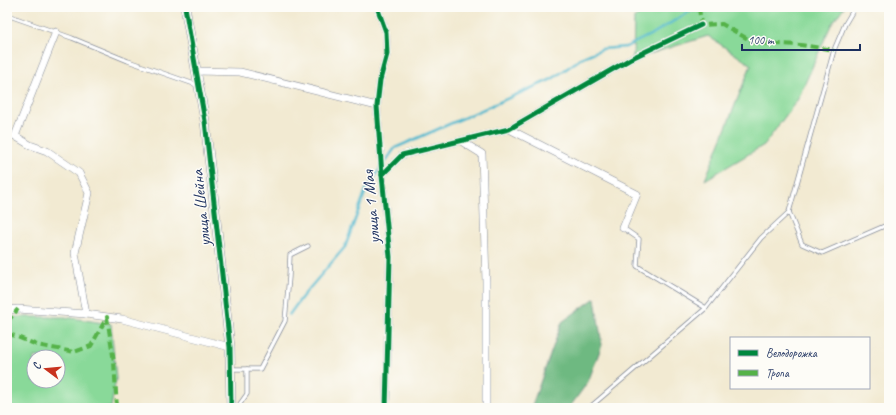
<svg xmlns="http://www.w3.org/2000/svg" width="896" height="415" font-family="Caveat,sans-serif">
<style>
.green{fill:#89d999;stroke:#52847c;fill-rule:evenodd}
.forest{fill:#6eb981;stroke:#447470}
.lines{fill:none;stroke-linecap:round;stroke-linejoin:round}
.stream{stroke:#51b9cf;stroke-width:2.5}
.lane-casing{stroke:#868c98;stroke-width:5}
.street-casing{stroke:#868c98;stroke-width:8}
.secondary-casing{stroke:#868c98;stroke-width:10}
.lane{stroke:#fff;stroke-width:3.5}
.street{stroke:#fff;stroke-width:7}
.secondary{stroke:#fff;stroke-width:9}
.quiet{stroke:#55b248;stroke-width:4;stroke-dasharray:8 4;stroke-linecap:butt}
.cycleway-casing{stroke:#fdfcf7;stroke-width:8}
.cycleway{stroke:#00873e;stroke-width:5}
.labels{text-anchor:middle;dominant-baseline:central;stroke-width:3;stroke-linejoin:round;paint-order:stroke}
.street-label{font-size:17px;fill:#1b2f5e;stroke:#fdfcf7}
</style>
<rect width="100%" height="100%" fill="#fdfcf7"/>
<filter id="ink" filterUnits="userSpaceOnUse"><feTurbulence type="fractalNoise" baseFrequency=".025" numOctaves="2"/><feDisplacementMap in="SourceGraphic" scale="8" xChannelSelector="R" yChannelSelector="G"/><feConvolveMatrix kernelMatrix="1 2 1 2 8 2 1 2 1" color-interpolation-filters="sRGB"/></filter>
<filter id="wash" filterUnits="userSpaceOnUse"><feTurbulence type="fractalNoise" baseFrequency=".012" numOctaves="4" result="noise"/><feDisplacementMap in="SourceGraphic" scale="16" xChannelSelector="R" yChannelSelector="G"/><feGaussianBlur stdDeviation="0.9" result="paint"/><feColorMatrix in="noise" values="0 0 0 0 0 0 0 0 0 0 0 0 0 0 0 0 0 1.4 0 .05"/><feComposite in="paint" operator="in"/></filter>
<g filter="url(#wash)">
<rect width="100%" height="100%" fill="#f2ead2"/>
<g class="green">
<path d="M655,7H844L831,25L798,99L764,145L705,180L751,65L708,36L633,59L634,18Z"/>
<path d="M7,317H65L111,324L116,379L111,408H7ZM34,357H58V381H34Z"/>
</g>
<path class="forest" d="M595,298L602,345L588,382L569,408H531L562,322Z"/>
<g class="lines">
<g class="stream">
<path d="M383,165L395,148L552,79L583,57L602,49L626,47L654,33L697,7"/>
<path d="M289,315L302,297L345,247L366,190L380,169"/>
</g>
</g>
</g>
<g filter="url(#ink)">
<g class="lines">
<g class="lane-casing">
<g id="lane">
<path d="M7,15L72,38L128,61L197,85"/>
<path d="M789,212L802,244L822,253L889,224"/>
<path d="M623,228L639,239L637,266L706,308"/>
<path d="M232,369H260L285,321L289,277L290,255L308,246"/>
<path d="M237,408L247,394V369"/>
<path d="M589,408L706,308L761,238L789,212L834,50L845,24L855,7"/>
</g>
</g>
<g class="street-casing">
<g id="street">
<path d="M377,7L386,32L387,54L380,80L377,106L382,175L390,257L386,408"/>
<path d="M56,32L15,136L30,145L47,151L79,173L89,193L75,253L86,314"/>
<path d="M197,71L240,72L377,106"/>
<path d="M509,129L637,194L623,228"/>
<path d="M461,141L482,154L486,281V408"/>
<path d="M382,175L402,155L509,129L634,57L701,25"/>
<path d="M7,310L18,309L86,314L122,319L230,347"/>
</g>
</g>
<g class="secondary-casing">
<path id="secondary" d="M185,7L205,121L230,347L231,408"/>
</g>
<use href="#lane" class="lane"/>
<use href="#street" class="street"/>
<use href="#secondary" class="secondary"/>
<g class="quiet">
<path d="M699,7L701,25L722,24L755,43L801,45L834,50"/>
<path d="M7,322L18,309"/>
<path d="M7,333L37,345L74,352L91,346L107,317L114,362L117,408"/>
</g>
<g class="cycleway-casing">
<g id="cycleway">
<path d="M185,7L205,121L230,347L231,408"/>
<path d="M377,7L386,32L387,54L380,80L377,106L382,175L390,257L386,408"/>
<path d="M382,175L402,155L509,129L634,57L701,25"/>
</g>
</g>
<use href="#cycleway" class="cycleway"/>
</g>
</g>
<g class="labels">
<g class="street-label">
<text transform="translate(371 207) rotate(-95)">улица 1 Мая</text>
<text transform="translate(201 208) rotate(-96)">улица Шейна</text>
</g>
</g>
<rect width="896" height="415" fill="none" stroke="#fdfcf7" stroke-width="24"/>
<rect x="730" y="337" width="140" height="52" fill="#fdfcf7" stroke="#a3aaba"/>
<rect x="738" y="350" width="20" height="6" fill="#00873e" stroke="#a3aaba"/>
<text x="766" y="357" font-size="12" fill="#1b2f5e">Велодорожка</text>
<rect x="738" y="370" width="20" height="6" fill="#55b248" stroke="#a3aaba"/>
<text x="766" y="377" font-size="12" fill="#1b2f5e">Тропа</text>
<g transform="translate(46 369) rotate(286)"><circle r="19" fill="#fdfcf7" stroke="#a3aaba"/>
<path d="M0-3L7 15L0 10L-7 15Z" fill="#c8321e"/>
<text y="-6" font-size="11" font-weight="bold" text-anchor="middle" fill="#1b2f5e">С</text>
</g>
<path d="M742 44v6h118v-6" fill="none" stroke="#1b2f5e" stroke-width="2"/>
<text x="748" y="44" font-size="12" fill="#1b2f5e" stroke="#fdfcf7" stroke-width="3" paint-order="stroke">100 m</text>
</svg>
